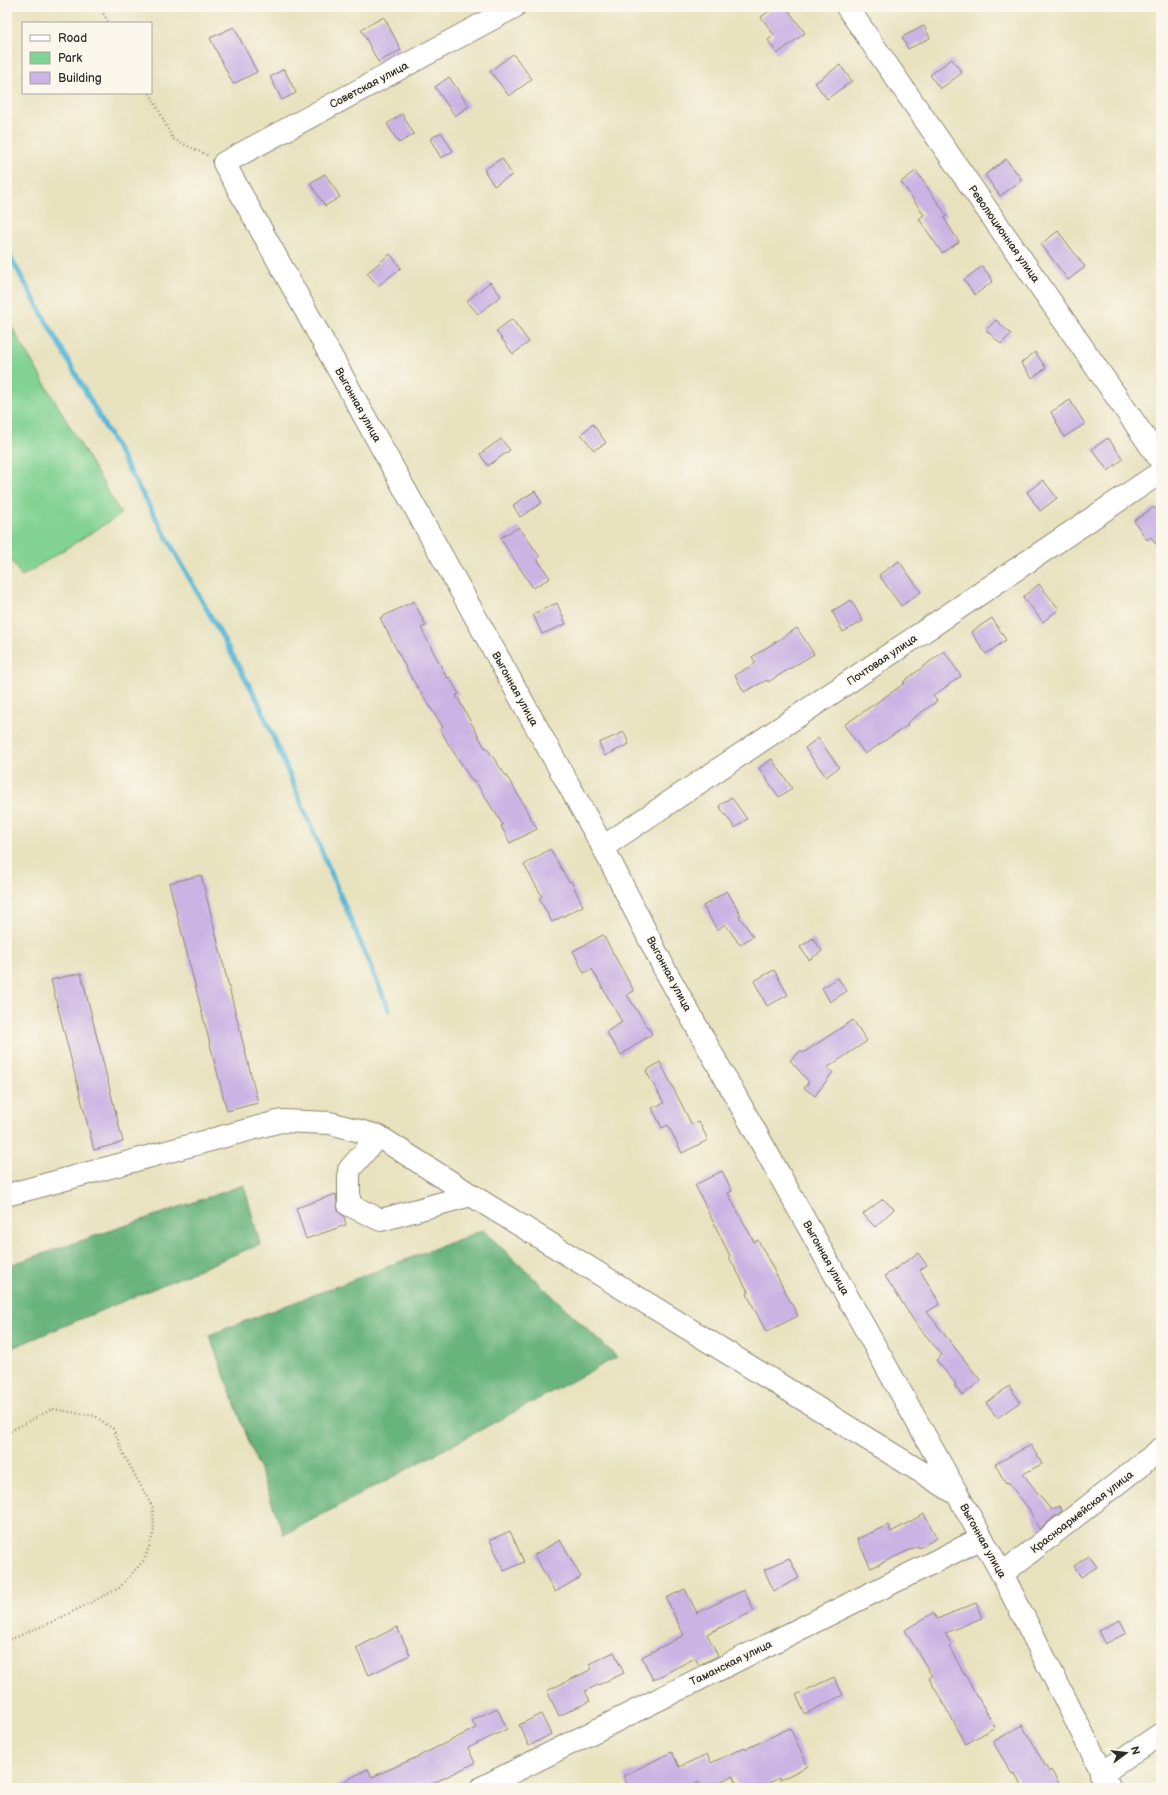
<svg xmlns="http://www.w3.org/2000/svg" width="1168" height="1795" font-family="'Balsamiq Sans',sans-serif">
<style>
.green{fill:#82d293;stroke:#567e5f}
.forest{fill:#69b47d;stroke:#4a7054}
.lines{fill:none;stroke-linecap:round;stroke-linejoin:round}
.stream{stroke:#58b8d7;stroke-width:5}
.building{fill:#cbb3e4}
.minor-casing{stroke:#8a8675;stroke-width:24}
.path{stroke:#8a8675;stroke-width:2.5;stroke-dasharray:1 3;stroke-linecap:butt}
.minor{stroke:#fff;stroke-width:22}
.labels{text-anchor:middle;dominant-baseline:central;stroke-width:3.5;stroke-linejoin:round;paint-order:stroke}
.street-label{font-size:11px;fill:#2b2b2b;stroke:#fbf7ec}
</style>
<rect width="100%" height="100%" fill="#fbf7ec"/>
<filter id="ink" filterUnits="userSpaceOnUse"><feTurbulence type="fractalNoise" baseFrequency=".025" numOctaves="2"/><feDisplacementMap in="SourceGraphic" scale="8" xChannelSelector="R" yChannelSelector="G"/><feConvolveMatrix kernelMatrix="1 2 1 2 8 2 1 2 1" color-interpolation-filters="sRGB"/></filter>
<filter id="wash" filterUnits="userSpaceOnUse"><feTurbulence type="fractalNoise" baseFrequency=".012" numOctaves="4" result="noise"/><feDisplacementMap in="SourceGraphic" scale="16" xChannelSelector="R" yChannelSelector="G"/><feGaussianBlur stdDeviation="0.9" result="paint"/><feColorMatrix in="noise" values="0 0 0 0 0 0 0 0 0 0 0 0 0 0 0 0 0 1.4 0 .05"/><feComposite in="paint" operator="in"/></filter>
<g filter="url(#wash)">
<rect width="100%" height="100%" fill="#e8e2bf"/>
<path class="green" d="M7,319L121,514L22,576L7,555Z"/>
<g class="forest">
<path d="M244,1185L260,1244L7,1350V1266Z"/>
<path d="M483,1230L617,1357L284,1535L209,1335Z"/>
</g>
<g class="lines">
<path class="stream" d="M7,251L258,701L389,1010"/>
</g>
<g id="blocks">
<g class="building">
<path d="M775,7H786L805,33L777,54L768,40L774,35L761,17Z"/>
<path d="M384,17L401,50L378,62L361,29Z"/>
<path d="M924,26L930,38L908,49L902,37Z"/>
<path d="M234,27L257,72L233,84L210,38Z"/>
<path d="M513,54L532,79L509,96L490,71Z"/>
<path d="M952,59L962,73L940,89L930,75Z"/>
<path d="M840,65L852,81L827,99L815,83Z"/>
<path d="M284,69L296,93L282,100L270,77Z"/>
<path d="M449,77L469,106L455,116L435,87Z"/>
<path d="M402,114L414,134L399,143L387,124Z"/>
<path d="M441,132L453,151L441,158L430,139Z"/>
<path d="M502,158L512,175L494,186L484,170Z"/>
<path d="M1006,159L1022,180L1000,196L985,175Z"/>
<path d="M916,171L947,216L944,218L959,242L942,253L919,219L924,215L901,182Z"/>
<path d="M325,174L340,197L325,206L310,183Z"/>
<path d="M1058,231L1085,267L1068,280L1041,244Z"/>
<path d="M390,254L401,268L378,286L367,273Z"/>
<path d="M982,266L993,281L975,295L964,280Z"/>
<path d="M490,282L501,296L478,314L467,301Z"/>
<path d="M512,319L529,342L513,354L496,331Z"/>
<path d="M996,320L1011,334L1001,344L986,330Z"/>
<path d="M1035,352L1046,368L1032,378L1021,363Z"/>
<path d="M1070,400L1085,424L1064,437L1051,412Z"/>
<path d="M593,424L606,443L594,450L581,434Z"/>
<path d="M1108,438L1123,459L1108,471L1092,449Z"/>
<path d="M501,439L510,450L488,466L480,454Z"/>
<path d="M1043,480L1057,498L1040,511L1027,492Z"/>
<path d="M535,491L542,503L520,517L513,505Z"/>
<path d="M1154,507L1161,517V551L1151,537L1147,540L1134,521Z"/>
<path d="M519,527L540,557L537,559L550,578L533,588L500,538Z"/>
<path d="M899,561L921,592L901,606L879,575Z"/>
<path d="M1039,584L1059,609L1043,622L1023,597Z"/>
<path d="M851,600L863,621L843,632L832,611Z"/>
<path d="M414,601L426,626L421,628L447,678L449,677L459,694L456,695L485,748L486,747L513,786L537,829L510,843L501,826L503,825L475,781L473,782L449,745L440,729L443,727L411,677L380,618Z"/>
<path d="M557,603L566,624L542,634L533,614Z"/>
<path d="M992,618L1006,640L986,654L971,632Z"/>
<path d="M797,628L814,654L768,682L767,680L744,692L735,675L756,663L752,657Z"/>
<path d="M944,651L961,676L933,696L937,701L907,723L908,725L865,754L844,725L905,683L903,682Z"/>
<path d="M624,732L629,744L605,756L599,743Z"/>
<path d="M818,738L839,767L826,777L805,748Z"/>
<path d="M772,759L792,788L779,797L759,768Z"/>
<path d="M731,797L747,819L735,828L719,806Z"/>
<path d="M550,849L569,882L571,881L583,906L552,922L539,898L542,896L524,865Z"/>
<path d="M201,875L258,1103L227,1111L169,883Z"/>
<path d="M727,891L741,915L739,916L753,936L740,945L725,924L717,930L703,906Z"/>
<path d="M603,935L634,991L627,995L652,1034L621,1055L606,1032L622,1022L592,969L584,973L573,951Z"/>
<path d="M813,938L822,951L809,960L800,947Z"/>
<path d="M774,970L788,995L767,1006L754,981Z"/>
<path d="M81,973L123,1142L94,1150L51,980Z"/>
<path d="M838,978L847,991L830,1002L822,988Z"/>
<path d="M853,1020L867,1041L827,1068L833,1072L815,1096L804,1088L809,1082L790,1060L801,1051L803,1053Z"/>
<path d="M660,1062L692,1125L699,1122L708,1140L682,1153L668,1125L662,1128L652,1108L664,1103L646,1071Z"/>
<path d="M722,1171L732,1191L728,1193L754,1242L758,1240L798,1316L766,1332L747,1294L749,1293L729,1257L730,1256L695,1185Z"/>
<path d="M336,1194L338,1211L344,1216L346,1225L306,1239L296,1208Z"/>
<path d="M883,1199L894,1209L875,1227L863,1214Z"/>
<path d="M918,1253L927,1265L920,1270L940,1304L927,1312L981,1381L962,1395L954,1385L956,1384L936,1360L942,1355L914,1321L885,1276Z"/>
<path d="M1009,1386L1020,1402L997,1418L986,1403Z"/>
<path d="M1031,1445L1042,1464L1023,1474L1051,1510L1059,1506L1062,1511L1039,1529L1029,1509L1008,1482L1006,1484L995,1464Z"/>
<path d="M924,1514L937,1538L919,1548L918,1546L871,1568L857,1539L888,1525L891,1532Z"/>
<path d="M510,1531L524,1562L504,1571L490,1540Z"/>
<path d="M560,1540L581,1577L555,1592L534,1555Z"/>
<path d="M1089,1556L1097,1567L1081,1577L1074,1566Z"/>
<path d="M789,1558L799,1578L774,1591L764,1570Z"/>
<path d="M685,1589L697,1613L744,1590L754,1611L707,1634L718,1656L699,1665L695,1658L653,1680L642,1657L684,1635L666,1598Z"/>
<path d="M976,1603L982,1618L945,1633L952,1645L949,1647L995,1727L966,1744L929,1678L932,1676L905,1630L933,1613L937,1619Z"/>
<path d="M1120,1620L1126,1633L1105,1644L1098,1631Z"/>
<path d="M397,1627L410,1655L369,1675L356,1648Z"/>
<path d="M614,1652L624,1673L585,1691L590,1701L559,1716L547,1691L592,1669L589,1664Z"/>
<path d="M834,1677L843,1695L805,1714L796,1695Z"/>
<path d="M497,1708L507,1729L468,1748L475,1763L423,1788H331L368,1769L372,1777L415,1758L476,1728L472,1720Z"/>
<path d="M541,1714L551,1734L529,1746L519,1725Z"/>
<path d="M1022,1725L1049,1772L1051,1770L1062,1788H1023L1014,1773L1012,1774L993,1742Z"/>
<path d="M790,1728L808,1766L780,1780L779,1778L758,1788H739L733,1776L705,1788H701L699,1782L686,1788H629L623,1776L672,1752L679,1767L707,1754L711,1763L745,1747L746,1749Z"/>
</g>
</g>
</g>
<g filter="url(#ink)">
<use href="#blocks" fill-opacity="0" stroke="#8a8675" stroke-width="1"/>
<g class="lines">
<g class="minor-casing">
<g id="minor">
<path d="M514,7L224,163L603,847L664,968L1002,1574L1110,1788"/>
<path d="M847,7L1161,461"/>
<path d="M603,847L1161,472"/>
<path d="M378,1136L349,1170V1205L381,1220L471,1195"/>
<path d="M7,1195L281,1121L330,1123L378,1136L471,1195L957,1494"/>
<path d="M1002,1574L1161,1449"/>
<path d="M1101,1774L1161,1734"/>
<path d="M481,1788L982,1538"/>
</g>
</g>
<g class="path">
<path d="M99,7L109,23"/>
<path d="M150,93L173,139L207,155"/>
<path d="M7,1433L52,1409L95,1416L113,1429L126,1459L153,1508L154,1531L145,1559L119,1588L54,1621L7,1641"/>
</g>
<use href="#minor" class="minor"/>
</g>
</g>
<g class="labels">
<g class="street-label">
<text transform="translate(369 85) rotate(-28)">Советская улица</text>
<text transform="translate(1004 234) rotate(55)">Революционная улица</text>
<text transform="translate(358 405) rotate(61)">Выгонная улица</text>
<text transform="translate(882 660) rotate(-34)">Почтовая улица</text>
<text transform="translate(515 689) rotate(61)">Выгонная улица</text>
<text transform="translate(669 974) rotate(62)">Выгонная улица</text>
<text transform="translate(826 1258) rotate(61)">Выгонная улица</text>
<text transform="translate(1082 1512) rotate(-38)">Красноармейская улица</text>
<text transform="translate(983 1541) rotate(61)">Выгонная улица</text>
<text transform="translate(731 1663) rotate(-26)">Таманская улица</text>
</g>
</g>
<rect width="1168" height="1795" fill="none" stroke="#fbf7ec" stroke-width="24"/>
<rect x="22" y="22" width="130" height="72" fill="#fbf7ec" stroke="#a8a59f"/>
<rect x="30" y="35" width="20" height="6" fill="#ffffff" stroke="#a8a59f"/>
<text x="58" y="42" font-size="12" fill="#2b2b2b">Road</text>
<rect x="30" y="52" width="20" height="12" fill="#82d293" stroke="#a8a59f"/>
<text x="58" y="62" font-size="12" fill="#2b2b2b">Park</text>
<rect x="30" y="72" width="20" height="12" fill="#cbb3e4" stroke="#a8a59f"/>
<text x="58" y="82" font-size="12" fill="#2b2b2b">Building</text>
<g transform="translate(1126 1753) rotate(75)" stroke="#fbf7ec" stroke-width="3" paint-order="stroke">
<path d="M0-3L7 15L0 10L-7 15Z" fill="#2b2b2b"/>
<text y="-6" font-size="11" font-weight="bold" text-anchor="middle" fill="#2b2b2b">N</text>
</g>
</svg>
